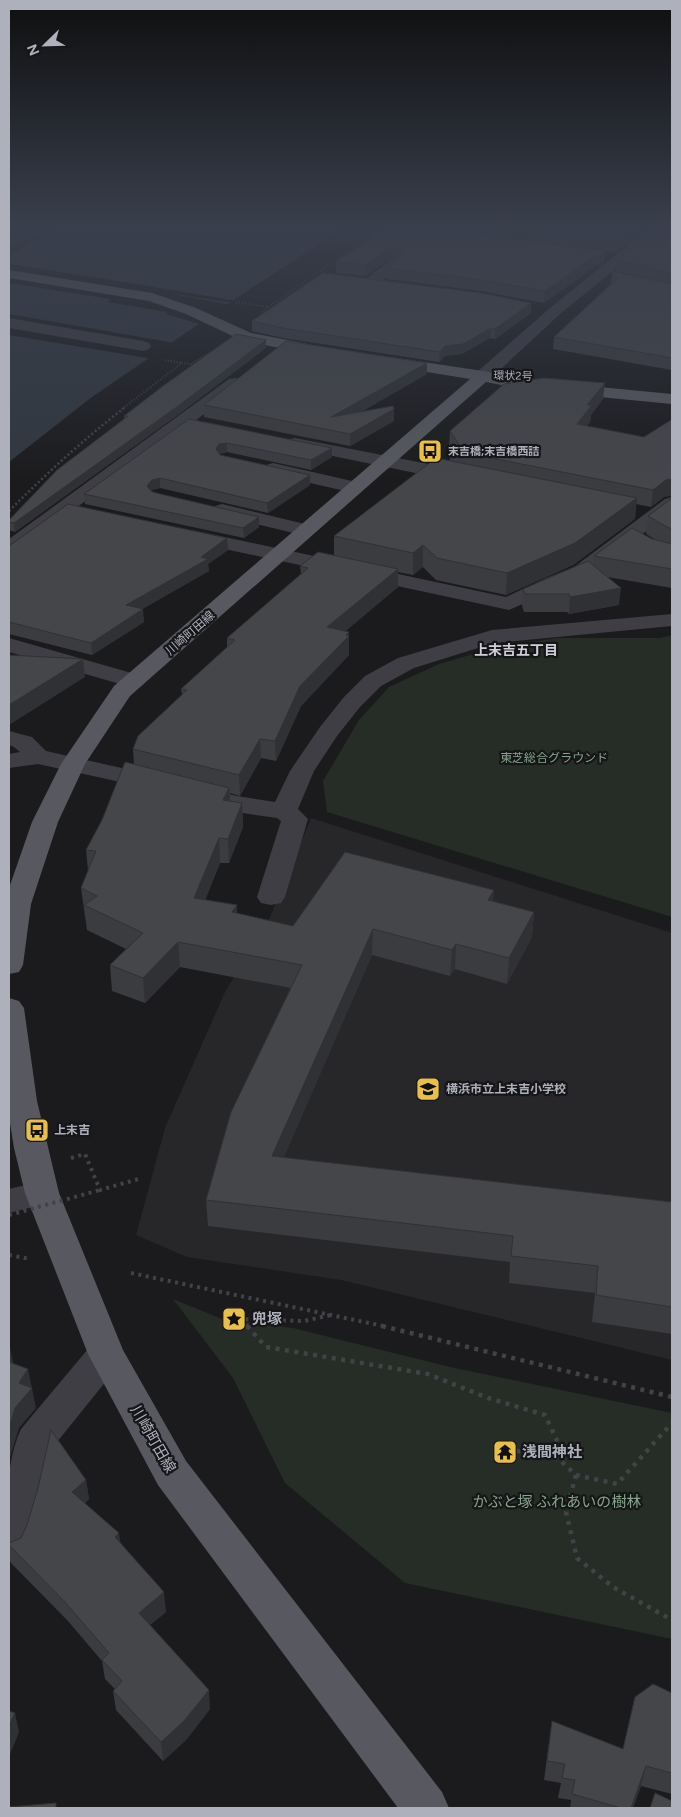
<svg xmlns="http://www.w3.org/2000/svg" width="681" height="1817" font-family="Figtree,'Noto Sans JP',sans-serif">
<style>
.built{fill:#27272a}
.green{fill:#252d26}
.water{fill:#313840}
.pier{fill:#1b1b1d}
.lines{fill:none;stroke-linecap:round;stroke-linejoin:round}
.path-far3{stroke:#424348;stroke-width:2;stroke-dasharray:1 2;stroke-linecap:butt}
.path-far2{stroke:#424348;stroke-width:2.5;stroke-dasharray:2 2.5;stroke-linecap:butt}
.path-far1{stroke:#424348;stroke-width:4;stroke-dasharray:3 4.5;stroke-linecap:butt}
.path{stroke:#424348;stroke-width:4.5;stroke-dasharray:4 5.5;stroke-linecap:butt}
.minor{fill:#3e3e44;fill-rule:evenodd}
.major{fill:#585960;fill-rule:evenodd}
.path-bridge{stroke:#424348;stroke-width:4;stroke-dasharray:3 4.5;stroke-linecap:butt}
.wall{fill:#3b3c40}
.shaded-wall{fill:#303134}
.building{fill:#45464a;stroke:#303134}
.labels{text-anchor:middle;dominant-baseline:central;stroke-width:4.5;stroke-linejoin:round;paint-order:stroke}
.far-street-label{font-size:11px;fill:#aeb1bb;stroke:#161618}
.far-poi-label{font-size:11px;font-weight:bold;fill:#aeb1bb;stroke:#161618;text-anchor:start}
.street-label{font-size:12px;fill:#aeb1bb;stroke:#161618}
.park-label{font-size:12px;fill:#87a58b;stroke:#161618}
.poi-label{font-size:12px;font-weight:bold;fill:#aeb1bb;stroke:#161618;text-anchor:start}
.neighbourhood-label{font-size:14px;font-weight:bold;fill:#cfd0d8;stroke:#161618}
.near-poi-label{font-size:15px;font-weight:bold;fill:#aeb1bb;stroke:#161618;text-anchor:start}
.near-street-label{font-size:15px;fill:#aeb1bb;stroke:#161618}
.near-park-label{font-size:15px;fill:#87a58b;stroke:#161618}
</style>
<rect width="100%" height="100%" fill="#1b1b1d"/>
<path class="built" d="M311,818L672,933V1360L341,1280L187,1257L136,1235L165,1128L225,992L270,917Z"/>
<g class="green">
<path d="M32,225H54L9,250V238Z"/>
<path d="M672,635V917L327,812L323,781L359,720L389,687L439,664L494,648L557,638H660Z"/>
<path d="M173,1299L222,1319L293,1328L450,1367L672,1413V1639L405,1583L285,1483L233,1378Z"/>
</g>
<path class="water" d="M65,225H348L250,289L92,397L9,462V255Z"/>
<g class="pier">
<path d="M9,264L136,284L237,301L234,303L161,292L232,305L203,325L166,314L167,312L108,302L110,299L9,283V268L19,269L9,267Z"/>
<path d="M9,314L175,343L153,359L9,335Z"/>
</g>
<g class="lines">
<g class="path-far3">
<path d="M9,234L26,225"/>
<path d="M236,302L268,307L261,313"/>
<path d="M268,307L387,225"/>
<path d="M165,360L182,363"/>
<path d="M122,409L182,363L191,364L207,354"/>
</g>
<path class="path-far2" d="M9,511C46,474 83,440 124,408"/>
<g class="path-far1">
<path d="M71,1158L85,1154L100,1190L142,1178"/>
<path d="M9,1255L30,1259"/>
<path d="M131,1273L388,1327"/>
<path d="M248,1327L241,1319L304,1321L331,1315"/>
</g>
<g class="path">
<path d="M247,1326L266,1347L428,1374L488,1398L545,1415L559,1445V1459"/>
<path d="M382,1326L672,1397"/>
<path d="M507,1449L559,1459L576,1475L617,1484L672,1423"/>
<path d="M576,1475L566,1512L577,1558L613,1587L672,1620"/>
</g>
<g class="minor">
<path d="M653,225H669L560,314L489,380H477L475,376L477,372L550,308Z"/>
<path d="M396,259L401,260L403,263L401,266L375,286H365L363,283L365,280L391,260Z"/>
<path d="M9,318L143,341L149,343L151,346L149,349L143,351L9,328Z"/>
<path d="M235,378L241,379L243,383L241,387L16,552L9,554V539L229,379Z"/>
<path d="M295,438L459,470L466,472L468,476L466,480L459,482L289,447L286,443L289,439Z"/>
<path d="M273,463L361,483L363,487L361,491L354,493L266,473L264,469L266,465Z"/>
<path d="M672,497V512L588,575L509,610L192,542L185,540L182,536L185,532L192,530L506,597L546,578L574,567L665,499Z"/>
<path d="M222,504L313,526L316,530L313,534L306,536L215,514L212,510L215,506Z"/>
<path d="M672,614V626L494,643L414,668L381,686L360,707L337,736L314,771L298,809L308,819L285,897L281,903L271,905L261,903L257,897L281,821L277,818L236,812L196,801L192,796L196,791L205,788L237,796L275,802L290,771L320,727L344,697L365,676L398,658L492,630Z"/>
<path d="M9,638L142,676L145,681L142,686L134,688L9,652Z"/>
<path d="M9,731L32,737L46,751L166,778L169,783L166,788L157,790L38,764L9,768V754L20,752L14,747L9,745Z"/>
<path d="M42,1181L54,1184L59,1193L54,1202L9,1213V1189Z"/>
<path d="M106,1339L119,1343L124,1354L119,1365L53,1447L40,1507L29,1544L23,1557L9,1562C9,1519 2,1470 21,1429L93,1343Z"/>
</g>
<g class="major">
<path d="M9,270L152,293L196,308L251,333L318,346L324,348L326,351L324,354L318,356L241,340L186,314L149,301L9,278Z"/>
<path d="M390,357L483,371L527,380L672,394V404L527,390L486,382L130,696L85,764L58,822L31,904L23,965L19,972L9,974V888L32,822L61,764L114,686L470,379L384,365L382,362L384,359Z"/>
<path d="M9,998L19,1001L24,1008L37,1101L59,1193L123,1350L186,1461L442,1792L449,1808H398L158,1485L88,1354L25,1193L14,1148L9,1117Z"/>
</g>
<path class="path-bridge" d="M9,1215L100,1190"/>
</g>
<g class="wall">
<path d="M422,225H650L617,252Z"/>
<path d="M672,225V370L553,349L554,337L612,283H611L612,271L656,280L616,271L617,260Z"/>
<path d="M372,238L605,251L604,262L598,267L597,265L544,303L481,291L387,279L388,268L398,259L386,261L366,276L336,273V262Z"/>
<path d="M531,313L495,339L490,338L462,354L445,356L439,362L283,338L252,331V321Z"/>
<path d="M266,348L179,414L15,532L9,530V520L124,419V416Z"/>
<path d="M427,374L361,412L394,421L350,446L204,417V405Z"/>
<path d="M603,399L591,415L590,422L587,426L664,497L651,507L636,504L635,519L573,565L506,595L436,580L423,567L413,575L398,572V587L345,631L349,632V655L301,706L276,761L261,758L240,796L230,793V801L242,803L243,827L229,863H220L205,900L237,905V913L293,926L494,890L493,901L534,912L532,937L507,984L455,969L450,976L372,955L283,1158L672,1202V1334L592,1322L595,1293L509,1283L510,1262L208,1226L206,1200L291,988L180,967L145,1003L112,991L110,965L126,949L87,930L81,888L88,871L86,850L134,764L133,749L182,695L181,689L227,648V638L301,574L300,566L334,555V536L450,460L451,450L449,447L450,431Z"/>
<path d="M189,419L332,448V457L311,470L227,452L220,454V455L310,475V485L268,513L160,488L152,490V491L259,527L244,538L85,504L84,494Z"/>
<path d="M672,498V588L607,577L619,605L569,614L567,612H524L522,606L523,589L593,565L594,556L652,539L656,540L646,534L648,516Z"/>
<path d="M227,538L228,550L208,564L209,571L142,609L144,622L92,655L9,634V546Z"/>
<path d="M86,1480L89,1499L85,1503L121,1543L166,1612L150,1625L210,1709L186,1740L163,1761L116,1710L113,1691L115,1689L105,1679L102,1661L68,1621L11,1563L9,1550V1543L21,1538Z"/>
<path d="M672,1693V1794L641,1786L633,1808H570L571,1800L558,1798L561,1783L544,1780L552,1721L623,1749Z"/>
</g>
<g class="shaded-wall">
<path d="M638,225H650L617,252L618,241Z"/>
<path d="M401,247V258L386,261L366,276L367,265L387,250Z"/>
<path d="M605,251L604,262L598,267L599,256Z"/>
<path d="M598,254L597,265L544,303L545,291Z"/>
<path d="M531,303V313L495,339V329Z"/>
<path d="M491,328L490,338L462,354L445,356L439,362L440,352L445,346Z"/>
<path d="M266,340V348L179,414L15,532L14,523Z"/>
<path d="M427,363V374L331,429V417Z"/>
<path d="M605,383L603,399L591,415L590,422L576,441L577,424L587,405Z"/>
<path d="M394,409V421L350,446V434Z"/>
<path d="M227,443V452L220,454L216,449L219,444Z"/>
<path d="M332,448V457L311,470V460Z"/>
<path d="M310,475V485L268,513L267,503Z"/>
<path d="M160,478V488L152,490L148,496L147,486L152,480Z"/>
<path d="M672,479V496L664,497L651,507L653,490L666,480Z"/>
<path d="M637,498L635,519L573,565L506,595L507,573Z"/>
<path d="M259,517V527L244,538L243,528Z"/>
<path d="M227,538L228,550L208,564L209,571L127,618L126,605L201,557Z"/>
<path d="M423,545V567L413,575V553Z"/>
<path d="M398,569V587L328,646L327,627Z"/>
<path d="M621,588L619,605L569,614L570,597Z"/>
<path d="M143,609L144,622L92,655L91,643Z"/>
<path d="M349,632V655L301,706L276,761L275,741L300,686Z"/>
<path d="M83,659L85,677L9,725V705Z"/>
<path d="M260,739L261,758L240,796L239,775Z"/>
<path d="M229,788L231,813L223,800Z"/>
<path d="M242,803L243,827L229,863L228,839Z"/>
<path d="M219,838L220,863L196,923L194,898Z"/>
<path d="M494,890L492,915L488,900Z"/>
<path d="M237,905L238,930L232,912Z"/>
<path d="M534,912L532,937L507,984L509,958Z"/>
<path d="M373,929L372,955L273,1183L272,1156Z"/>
<path d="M178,942L180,967L145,1003L143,978Z"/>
<path d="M456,944L455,969L450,976L452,950Z"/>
<path d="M10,1347L14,1368L9,1376V1349Z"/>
<path d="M28,1369L36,1408L19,1428L9,1461V1466V1429L19,1383Z"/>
<path d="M86,1480L89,1499L75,1511L72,1492Z"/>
<path d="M119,1533L122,1553L115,1537Z"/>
<path d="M164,1592L166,1612L141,1632L139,1613Z"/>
<path d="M209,1690L210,1709L186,1740L163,1761L161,1742Z"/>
<path d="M15,1713L19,1732L9,1757V1726Z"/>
<path d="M646,1766L641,1786L633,1808H631Z"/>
</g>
<g class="building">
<path d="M387,225H413L605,251L599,256L598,254L545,291L482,280L388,268L404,253L401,247L387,250L367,265L336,262L372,238Z"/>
<path d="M500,225H638L618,241Z"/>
<path d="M660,225H672V273L617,260Z"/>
<path d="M612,271L672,284V358L554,337L618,278Z"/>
<path d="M323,273L481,293L531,303L495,329L491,328L463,344L445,346L440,352L283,328L252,321Z"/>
<path d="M236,334L266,340L178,406L14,523L9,522V520L57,470L128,416H124L163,386Z"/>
<path d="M286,341L427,363L331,417L393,406L394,409L350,434L204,405Z"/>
<path d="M544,378L605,383L587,405H592L577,424L644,437L671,420H672V479L666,480L653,490L451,450L459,444L450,431L504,384Z"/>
<path d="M189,419L332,448L311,460L227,443L219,444L216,449L220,455L310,475L267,503L160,478L152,480L147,486L152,492L259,517L243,528L84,494Z"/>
<path d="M436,458L637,498L575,543L507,573L437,558L423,545L413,553L334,536Z"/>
<path d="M672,498V529L667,527L648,516Z"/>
<path d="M68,504L227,538L201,557L208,559L126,605L143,609L91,643L9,622V546Z"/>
<path d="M632,528L652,539L672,544V569L594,556Z"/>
<path d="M318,552L398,569L327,627L349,632L346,635L349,636L300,686L275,741L260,739L239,775L133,749L138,736L187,690L181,689L235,640L227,638L308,568L300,566Z"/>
<path d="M588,561L621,588L570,597L569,594H525L523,589Z"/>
<path d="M9,655L83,659L9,705Z"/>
<path d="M125,762L229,788L223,800L242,803L228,839L219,838L194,898L237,905L232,912L293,926L345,852L494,890L488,900L534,912L509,958L456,944L452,950L373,929L272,1156L672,1202V1307L596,1295L598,1266L511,1256L513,1236L206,1200L231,1112L302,965L178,942L143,978L110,965L143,933L84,905L97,896L81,888L96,851L86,850L102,820Z"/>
<path d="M9,1362L28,1369L19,1383L32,1388L15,1408L9,1429Z"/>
<path d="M51,1430L86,1480L72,1492L119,1533L115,1537L164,1592L139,1613L209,1690L184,1721L161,1742L113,1691L122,1681L102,1660L109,1653L65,1602L9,1545V1543L21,1538L27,1525L38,1488Z"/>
<path d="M653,1684L672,1693V1773L646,1766L631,1808H621L572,1794L575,1780L562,1778L565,1764L547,1761L552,1721L623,1749L635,1697Z"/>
<path d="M9,1711L15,1713L9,1726Z"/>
<path d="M655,1793L672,1801V1808H650Z"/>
<path d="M56,1803V1808H9V1807Z"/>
</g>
<linearGradient id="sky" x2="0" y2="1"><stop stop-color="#0f0f10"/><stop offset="0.47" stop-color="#393f4c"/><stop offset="1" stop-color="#393f4c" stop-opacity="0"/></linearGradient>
<rect width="681" height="480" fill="url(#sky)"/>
<defs>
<g id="bus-square" transform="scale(1.25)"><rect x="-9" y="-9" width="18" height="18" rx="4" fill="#e7bf49" stroke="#161618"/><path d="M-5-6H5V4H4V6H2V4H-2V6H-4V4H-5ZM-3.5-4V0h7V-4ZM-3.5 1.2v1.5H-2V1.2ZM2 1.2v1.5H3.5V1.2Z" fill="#111"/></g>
<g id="school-square" transform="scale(1.25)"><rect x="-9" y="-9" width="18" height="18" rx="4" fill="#e7bf49" stroke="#161618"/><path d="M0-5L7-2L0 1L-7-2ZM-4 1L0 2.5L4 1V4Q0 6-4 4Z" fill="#111"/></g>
<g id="sight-square" transform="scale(1.25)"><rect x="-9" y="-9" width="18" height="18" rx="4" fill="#e7bf49" stroke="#161618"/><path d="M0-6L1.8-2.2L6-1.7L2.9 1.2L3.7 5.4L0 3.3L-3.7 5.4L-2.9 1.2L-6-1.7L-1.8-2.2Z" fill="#111"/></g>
<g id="temple-square" transform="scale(1.25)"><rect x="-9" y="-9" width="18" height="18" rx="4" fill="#e7bf49" stroke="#161618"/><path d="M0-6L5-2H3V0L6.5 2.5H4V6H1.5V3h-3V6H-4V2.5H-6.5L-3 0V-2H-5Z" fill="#111"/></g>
</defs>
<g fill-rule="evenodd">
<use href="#bus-square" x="430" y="451"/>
<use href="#school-square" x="428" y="1089"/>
<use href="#bus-square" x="37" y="1130"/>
<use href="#sight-square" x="234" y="1319"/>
<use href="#temple-square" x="505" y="1452"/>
</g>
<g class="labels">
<g class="far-street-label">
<text transform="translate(513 376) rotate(1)">環状2号</text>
</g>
<g class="far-poi-label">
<text x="448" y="451">末吉橋;末吉橋西詰</text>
</g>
<g class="street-label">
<text transform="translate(190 633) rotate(-41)">川崎町田線</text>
</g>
<g class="park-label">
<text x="554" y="758">東芝総合グラウンド</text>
</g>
<g class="poi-label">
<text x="446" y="1089">横浜市立上末吉小学校</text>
<text x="54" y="1130">上末吉</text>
</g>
<g class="neighbourhood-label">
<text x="516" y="650">上末吉五丁目</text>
</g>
<g class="near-poi-label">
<text x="252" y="1319">兜塚</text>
<text x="522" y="1452">浅間神社</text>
</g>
<g class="near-street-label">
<text transform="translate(153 1439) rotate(60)">川崎町田線</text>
</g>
<g class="near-park-label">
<text x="557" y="1502">かぶと塚 ふれあいの樹林</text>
</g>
</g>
<rect width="681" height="1817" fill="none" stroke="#aeb1bb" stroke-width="20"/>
<g transform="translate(45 45) rotate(247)" stroke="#161618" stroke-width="4" paint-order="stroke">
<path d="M0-4L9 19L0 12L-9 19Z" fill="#aeb1bb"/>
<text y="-8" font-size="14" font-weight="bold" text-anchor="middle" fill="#aeb1bb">N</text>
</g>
</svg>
